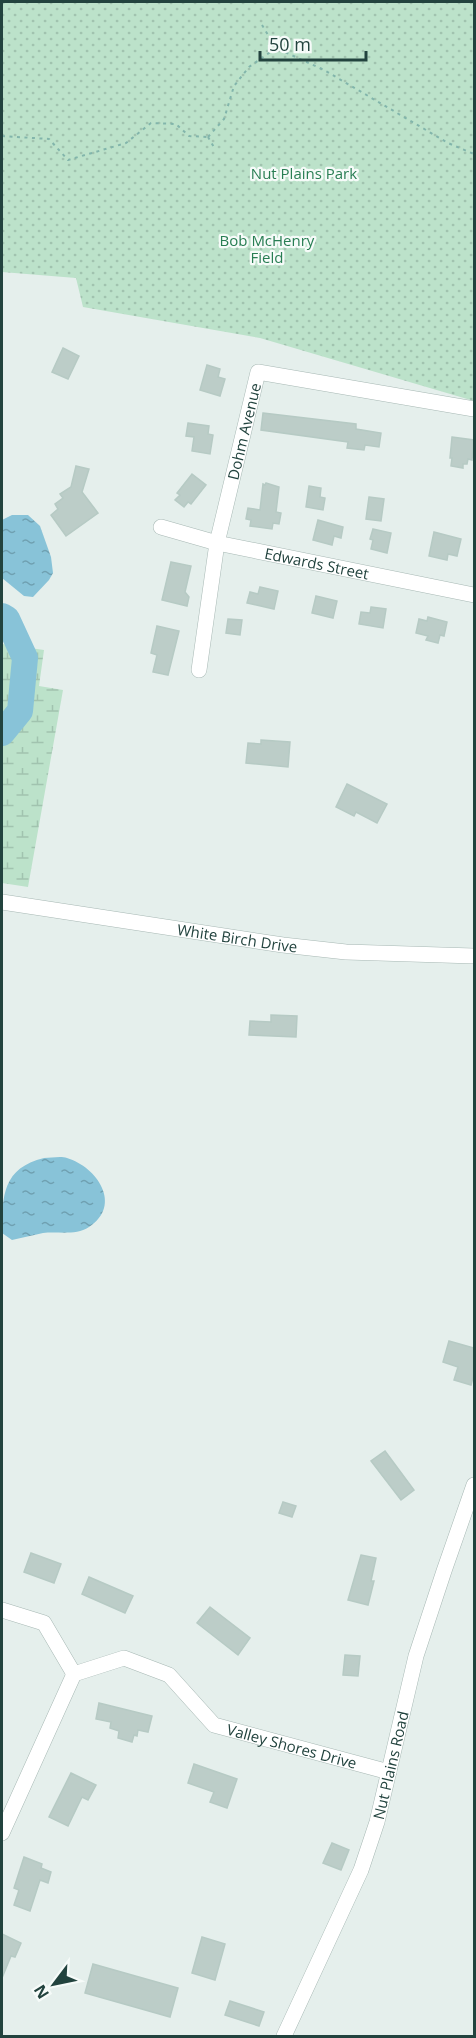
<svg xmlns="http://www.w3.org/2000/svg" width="476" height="2038" font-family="'Open Sans',sans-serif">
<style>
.grass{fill:url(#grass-dots)}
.wetland{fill:url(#wetland-marsh)}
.water{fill:url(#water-ripples)}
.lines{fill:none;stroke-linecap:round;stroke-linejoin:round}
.river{stroke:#88c3d8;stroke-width:26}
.building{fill:#bccdc8;stroke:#b6cac4;stroke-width:1.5}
.minor-casing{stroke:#a7b8b4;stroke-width:16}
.path{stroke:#82b5ab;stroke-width:2;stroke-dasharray:3 4.5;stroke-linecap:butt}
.minor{stroke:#fff;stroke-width:15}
.labels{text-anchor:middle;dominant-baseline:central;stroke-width:4.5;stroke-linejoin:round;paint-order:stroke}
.park-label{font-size:15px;fill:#287e53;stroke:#f6fbf9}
.street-label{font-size:15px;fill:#22433e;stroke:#f6fbf9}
</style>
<defs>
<pattern id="grass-dots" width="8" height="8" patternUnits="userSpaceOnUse" patternTransform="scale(1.5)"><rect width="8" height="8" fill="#bce2ca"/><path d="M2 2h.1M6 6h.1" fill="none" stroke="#a1c3af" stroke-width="1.8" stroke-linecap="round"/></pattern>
<pattern id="wetland-marsh" width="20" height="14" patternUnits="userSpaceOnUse" patternTransform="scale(1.5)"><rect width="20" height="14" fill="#bce2ca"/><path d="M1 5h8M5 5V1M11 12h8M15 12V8" fill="none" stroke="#a1c3af"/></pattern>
<pattern id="water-ripples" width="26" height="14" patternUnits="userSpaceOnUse" patternTransform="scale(1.5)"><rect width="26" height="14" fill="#88c3d8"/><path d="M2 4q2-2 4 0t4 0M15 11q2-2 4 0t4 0" fill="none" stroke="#6fa0b1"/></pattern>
</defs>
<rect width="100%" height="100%" fill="#e5efec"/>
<path class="grass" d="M2,2H474V401L260,338L83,307L76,278L2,272Z"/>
<path class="wetland" d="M2,644L44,650L39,686L63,690L28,887L2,883Z"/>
<g class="water">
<path d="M12,515H28L40,526L51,557L53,573L49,580L33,597L24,596L2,578V520Z"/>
<path d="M44,1158C51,1158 61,1156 67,1158C97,1167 123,1205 89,1227C75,1236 58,1231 43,1233C33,1235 22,1238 12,1240L2,1233C2,1195 3,1168 44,1158Z"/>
</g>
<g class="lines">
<path class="river" d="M2,616L7,619L25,658L20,711L2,733"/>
</g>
<g class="building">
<path d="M63,348L79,356L68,379L52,372Z"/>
<path d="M207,365L220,369L218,377L225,379L220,396L200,390Z"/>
<path d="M263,413L356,424V429L381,433L379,447L365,445L364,450L347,448L348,442L261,430Z"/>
<path d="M188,423L209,426L208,434L213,435L210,454L192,451L194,437L186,436Z"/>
<path d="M452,437L474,440L472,460L468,459L467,464H463V468L451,466L452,458H450Z"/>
<path d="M76,466L89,469L82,492L98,513L66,536L51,515L58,509L55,504L63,498L60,494L71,487Z"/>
<path d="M192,474L206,485L191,504L188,502L184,507L175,500L180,495L177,493Z"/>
<path d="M266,483L279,487L276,512L281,513L279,524L273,523L272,529L250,526L251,520L246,519L248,508L260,510L263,484L265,485Z"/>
<path d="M309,486L321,488L320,497L325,498L323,510L306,507Z"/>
<path d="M369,497L384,499L381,521L366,519Z"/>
<path d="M318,520L343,527L341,538L334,536L332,545L313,540Z"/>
<path d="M373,529L391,533L387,553L371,549L373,540L370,539Z"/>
<path d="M434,532L461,539L457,556L448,554L447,560L429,556Z"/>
<path d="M171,562L191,566L185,592L189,597L187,606L162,600Z"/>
<path d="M260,587L278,591L274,609L247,603L250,592L258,594Z"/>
<path d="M316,596L337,601L333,618L312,613Z"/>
<path d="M371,607L386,609L383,628L359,624L361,612L370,613Z"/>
<path d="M428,617L447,622L444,636L440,635L438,643L426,640L428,636L416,633L419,619L427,621Z"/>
<path d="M228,619L242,620L240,635L226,633Z"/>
<path d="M157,626L179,631L168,675L153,672L157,655L151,653Z"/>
<path d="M261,740L290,742L288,767L246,763L248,743L261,744Z"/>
<path d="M347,784L387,804L377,823L356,812L354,816L336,807Z"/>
<path d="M271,1015L297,1016L296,1037L249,1035L250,1021L271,1022Z"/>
<path d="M449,1341L474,1348V1374L471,1385L454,1380L458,1367L443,1362Z"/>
<path d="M385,1451L414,1490L401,1500L371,1461Z"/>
<path d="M283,1502L296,1506L292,1517L279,1513Z"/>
<path d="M31,1553L61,1564L54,1583L24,1572Z"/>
<path d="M361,1555L376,1558L371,1581H374L368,1605L348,1600Z"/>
<path d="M89,1577L133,1596L125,1613L82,1594Z"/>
<path d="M210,1607L250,1638L238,1655L197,1623Z"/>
<path d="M345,1655L360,1656L358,1676L343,1675Z"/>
<path d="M99,1703L152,1716L148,1732L138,1730L137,1736L134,1735L132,1742L118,1738L119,1731L110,1728L111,1722L96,1719Z"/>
<path d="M194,1764L237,1779L227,1808L210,1802L214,1792L188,1783Z"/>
<path d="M71,1773L96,1785L88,1800L82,1797L68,1826L49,1817Z"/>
<path d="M332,1843L349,1850L341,1870L323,1863Z"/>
<path d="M24,1857L42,1864L41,1868L51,1872L48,1883L40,1880L30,1911L14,1905L19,1890L14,1888Z"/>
<path d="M2,1934L21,1943L15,1957L11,1956L2,1978Z"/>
<path d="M202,1937L225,1944L215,1980L192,1973Z"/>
<path d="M93,1964L178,1988L170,2017L85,1993Z"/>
<path d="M230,2001L264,2012L259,2026L225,2015Z"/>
</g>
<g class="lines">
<g class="minor-casing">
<g id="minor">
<path id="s1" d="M161,527L217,543L474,595"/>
<path id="s2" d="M199,670L217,543L258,372L474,409"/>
<path id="s3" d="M2,902L283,945L346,952L474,956"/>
<path d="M2,1610L44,1623L74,1674"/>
<path id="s4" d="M2,1833L74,1674L124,1658L169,1675L214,1725L389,1772"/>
<path id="s5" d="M284,2036L361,1870L377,1822L416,1656L444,1571L474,1485"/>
</g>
</g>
<g class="path">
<path d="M262,25L276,48L324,70L448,143L474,154"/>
<path d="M2,136L49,139L68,160L126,143L151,123L176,124L189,136L208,137"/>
<path d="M208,137L224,119L234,86L249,67L276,48"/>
<path d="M208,137L215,149"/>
</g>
<use href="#minor" class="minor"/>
</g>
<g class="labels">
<g class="park-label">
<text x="304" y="173">Nut Plains Park</text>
<text x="267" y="240">Bob McHenry<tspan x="267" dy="17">Field</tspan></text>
</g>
<g class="street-label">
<text stroke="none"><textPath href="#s2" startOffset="243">Dohm Avenue</textPath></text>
<text stroke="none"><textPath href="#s1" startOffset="160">Edwards Street</textPath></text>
<text stroke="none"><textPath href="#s3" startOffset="238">White Birch Drive</textPath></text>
<text stroke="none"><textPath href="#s4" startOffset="423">Valley Shores Drive</textPath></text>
<text stroke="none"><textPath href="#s5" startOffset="292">Nut Plains Road</textPath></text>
</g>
</g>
<rect width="476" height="2038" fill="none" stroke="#22433e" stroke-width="6"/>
<g transform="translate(54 1984) rotate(238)" stroke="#f6fbf9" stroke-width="4.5" paint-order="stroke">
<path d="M0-4.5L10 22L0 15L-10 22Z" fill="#22433e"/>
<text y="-9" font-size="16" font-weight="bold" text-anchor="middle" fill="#22433e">N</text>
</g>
<path d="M260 51v9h106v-9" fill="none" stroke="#22433e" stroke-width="3"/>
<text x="269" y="51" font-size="18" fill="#22433e" stroke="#f6fbf9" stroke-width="4.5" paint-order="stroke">50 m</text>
</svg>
